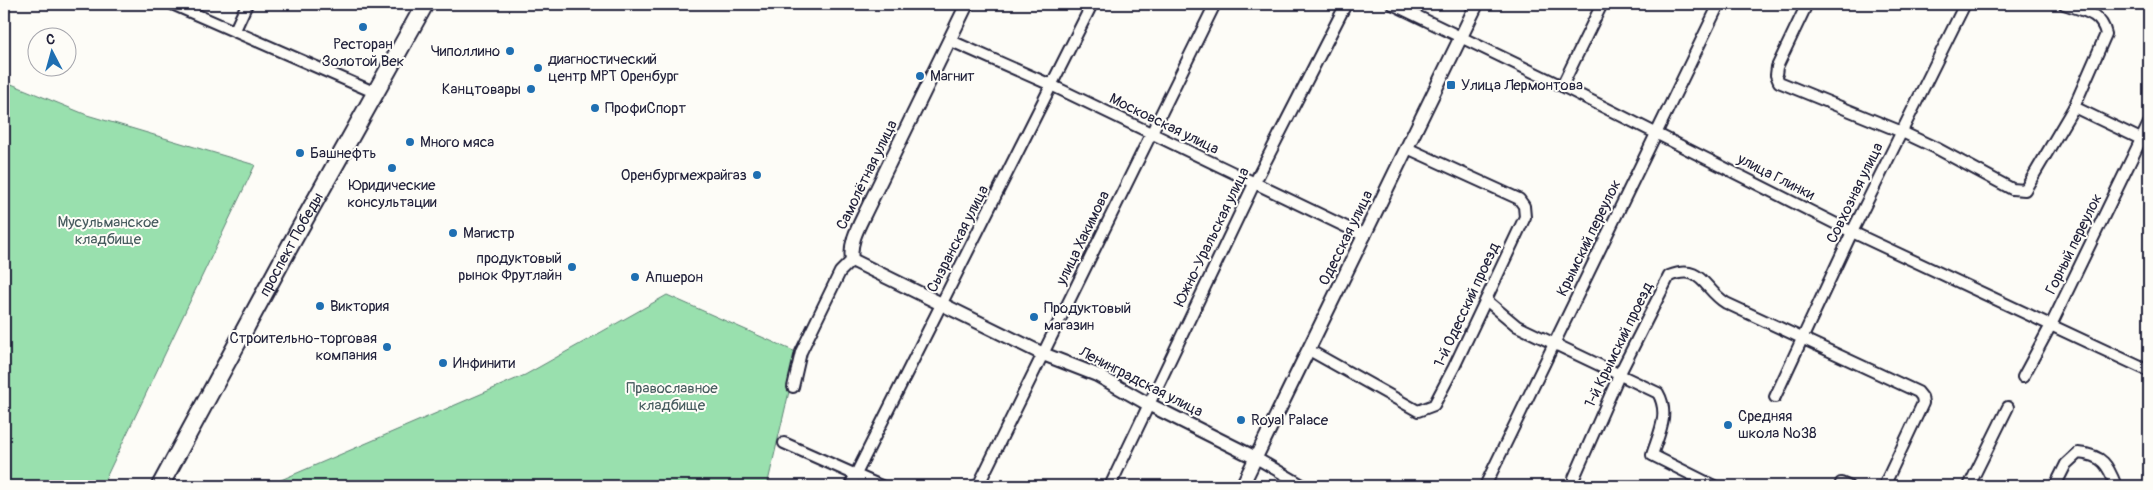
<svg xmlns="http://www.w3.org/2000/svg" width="2153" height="490" font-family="Pangolin,sans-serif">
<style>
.green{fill:#99e0ae;stroke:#5e8174}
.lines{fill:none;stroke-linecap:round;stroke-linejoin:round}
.minor-casing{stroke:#22223b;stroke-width:14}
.tertiary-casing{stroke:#22223b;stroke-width:16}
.primary-casing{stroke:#22223b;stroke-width:20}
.minor{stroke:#fdfcf7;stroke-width:10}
.tertiary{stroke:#fdfcf7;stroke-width:12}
.primary{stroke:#fdfcf7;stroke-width:16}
.poi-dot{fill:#1f6fb2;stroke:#fdfcf7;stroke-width:2}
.labels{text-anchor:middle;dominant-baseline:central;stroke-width:4;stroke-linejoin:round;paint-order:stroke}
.poi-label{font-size:15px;fill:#22223b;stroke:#fdfcf7;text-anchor:start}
.street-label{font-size:15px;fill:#22223b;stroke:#fdfcf7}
.park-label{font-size:15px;fill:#465b5e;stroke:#fdfcf7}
</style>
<rect width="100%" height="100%" fill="#fdfcf7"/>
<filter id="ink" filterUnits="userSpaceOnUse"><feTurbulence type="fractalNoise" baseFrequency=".02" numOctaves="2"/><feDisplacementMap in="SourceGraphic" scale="10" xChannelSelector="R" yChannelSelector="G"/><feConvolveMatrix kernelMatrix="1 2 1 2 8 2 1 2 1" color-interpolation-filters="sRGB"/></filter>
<g filter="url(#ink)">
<g class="green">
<path d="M4,81L87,115L255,165L102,486H4Z"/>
<path d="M667,295L798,353L767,486H267L525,375Z"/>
</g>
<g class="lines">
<g class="minor-casing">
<g id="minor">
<path d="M172,4L376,93"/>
<path d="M1392,4L1562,86L1852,232L2149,371"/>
<path d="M1807,4L1777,67L1776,75L1779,82L1902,132L1936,148L2012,189L2025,190L2074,107L2106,34C2101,12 2083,11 2064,4"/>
<path d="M235,30L247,4"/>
<path d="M949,40L1051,85L1365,236"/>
<path d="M1562,86L1602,4"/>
<path d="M2074,107L2149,143"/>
<path d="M1486,300L1517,326L1658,393C1670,414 1659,433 1652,455L1714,486"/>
<path d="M1309,350L1418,411L1434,405L1454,367L1525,217L1524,206L1519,199L1407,148"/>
<path d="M2023,377L2051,325L2149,123"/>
<path d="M793,387L801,352L840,272L852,260"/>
<path d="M1775,397L1852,232L1965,4"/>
<path d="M784,443L881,486"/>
<path d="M1256,458L1304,486"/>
<path d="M1841,483L1848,486"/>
<path d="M850,486L1092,4"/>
<path d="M978,486L1215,4"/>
<path d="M1110,486L1254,184L1346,4"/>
<path d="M1485,486L1719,4"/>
<path d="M1574,486V478L1620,373L1669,276C1702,263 1703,289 1726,303L1918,392L1922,397L1923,403L1884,486"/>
<path d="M1969,486L2008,407"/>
<path d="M2055,486L2066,464L2078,453C2103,455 2108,465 2116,486"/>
</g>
</g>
<g class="tertiary-casing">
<g id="tertiary">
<path d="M967,4L867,209C859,226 849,242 852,260L1043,354L1097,375L1148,404L1256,458"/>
<path d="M1242,486L1477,4"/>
</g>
</g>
<g class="primary-casing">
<g id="primary">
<path id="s1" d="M160,486L291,244L425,4"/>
</g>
</g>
<use href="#minor" class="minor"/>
<use href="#tertiary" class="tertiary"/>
<use href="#primary" class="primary"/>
</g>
</g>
<g class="poi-dot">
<circle cx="363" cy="27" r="5"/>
<circle cx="510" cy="51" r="5"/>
<circle cx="538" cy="68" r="5"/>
<circle cx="920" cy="76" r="5"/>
<rect x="1446" y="80" width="10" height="10" rx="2.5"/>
<circle cx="531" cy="89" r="5"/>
<circle cx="595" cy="108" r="5"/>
<circle cx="410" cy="142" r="5"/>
<circle cx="300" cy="153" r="5"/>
<circle cx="392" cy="168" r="5"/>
<circle cx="757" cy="175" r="5"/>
<circle cx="453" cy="233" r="5"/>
<circle cx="572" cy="267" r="5"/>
<circle cx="635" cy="277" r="5"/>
<circle cx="320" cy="306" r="5"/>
<circle cx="1034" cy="317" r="5"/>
<circle cx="387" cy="347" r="5"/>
<circle cx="443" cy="363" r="5"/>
<circle cx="1241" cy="420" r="5"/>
<circle cx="1728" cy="425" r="5"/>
</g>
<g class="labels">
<g class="poi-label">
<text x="363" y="44" text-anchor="middle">Ресторан<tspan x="363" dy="17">Золотой Век</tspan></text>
<text x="500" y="51" text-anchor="end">Чиполлино</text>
<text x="548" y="59">диагностический<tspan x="548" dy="17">центр МРТ Оренбург</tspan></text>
<text x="930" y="76">Магнит</text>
<text x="1461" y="85">Улица Лермонтова</text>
<text x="521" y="89" text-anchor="end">Канцтовары</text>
<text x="605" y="108">ПрофиСпорт</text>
<text x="420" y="142">Много мяса</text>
<text x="310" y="153">Башнефть</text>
<text x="747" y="175" text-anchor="end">Оренбургмежрайгаз</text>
<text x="392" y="185" text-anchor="middle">Юридические<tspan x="392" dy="17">консультации</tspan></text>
<text x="463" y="233">Магистр</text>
<text x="562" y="258" text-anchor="end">продуктовый<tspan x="562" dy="17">рынок Фрутлайн</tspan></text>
<text x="645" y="277">Апшерон</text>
<text x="330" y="306">Виктория</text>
<text x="1044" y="308">Продуктовый<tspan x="1044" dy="17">магазин</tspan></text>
<text x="377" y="338" text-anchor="end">Строительно-торговая<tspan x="377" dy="17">компания</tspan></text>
<text x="453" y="363">Инфинити</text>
<text x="1738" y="416">Средняя<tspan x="1738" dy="17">школа №38</tspan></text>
<text x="1251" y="420">Royal Palace</text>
</g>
<g class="street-label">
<text transform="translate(1164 124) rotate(26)">Московская улица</text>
<text transform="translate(867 175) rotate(-64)">Самолётная улица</text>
<text transform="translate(1776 177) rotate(27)">улица Глинки</text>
<text transform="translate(1855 193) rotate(-64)">Совхозная улица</text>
<text transform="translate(1212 237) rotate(-64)">Южно-Уральская улица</text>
<text transform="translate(1083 238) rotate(-64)">улица Хакимова</text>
<text transform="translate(1346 238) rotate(-64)">Одесская улица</text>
<text transform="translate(1589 238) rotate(-64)">Крымский переулок</text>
<text transform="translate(958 239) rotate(-63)">Сызранская улица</text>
<text stroke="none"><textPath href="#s1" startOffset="275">проспект Победы</textPath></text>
<text transform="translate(2074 244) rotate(-64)">Горный переулок</text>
<text transform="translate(1467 305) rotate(-65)">1-й Одесский проезд</text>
<text transform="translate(1619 345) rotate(-64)">1-й Крымский проезд</text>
<text transform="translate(1141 382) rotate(27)">Ленинградская улица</text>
</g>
<g class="park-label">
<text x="108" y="222">Мусульманское<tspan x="108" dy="17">кладбище</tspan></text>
<text x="672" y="388">Православное<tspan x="672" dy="17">кладбище</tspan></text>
</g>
</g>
<rect width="2153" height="490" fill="none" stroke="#fdfcf7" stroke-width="20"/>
<rect x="10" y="10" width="2133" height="470" fill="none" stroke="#22223b" stroke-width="2" filter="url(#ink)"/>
<g transform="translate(52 52) rotate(354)"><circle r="24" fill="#fdfcf7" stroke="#a5a5ac"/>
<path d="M0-4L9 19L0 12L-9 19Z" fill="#1f6fb2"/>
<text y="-8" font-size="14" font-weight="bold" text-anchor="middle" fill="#22223b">С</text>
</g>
</svg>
